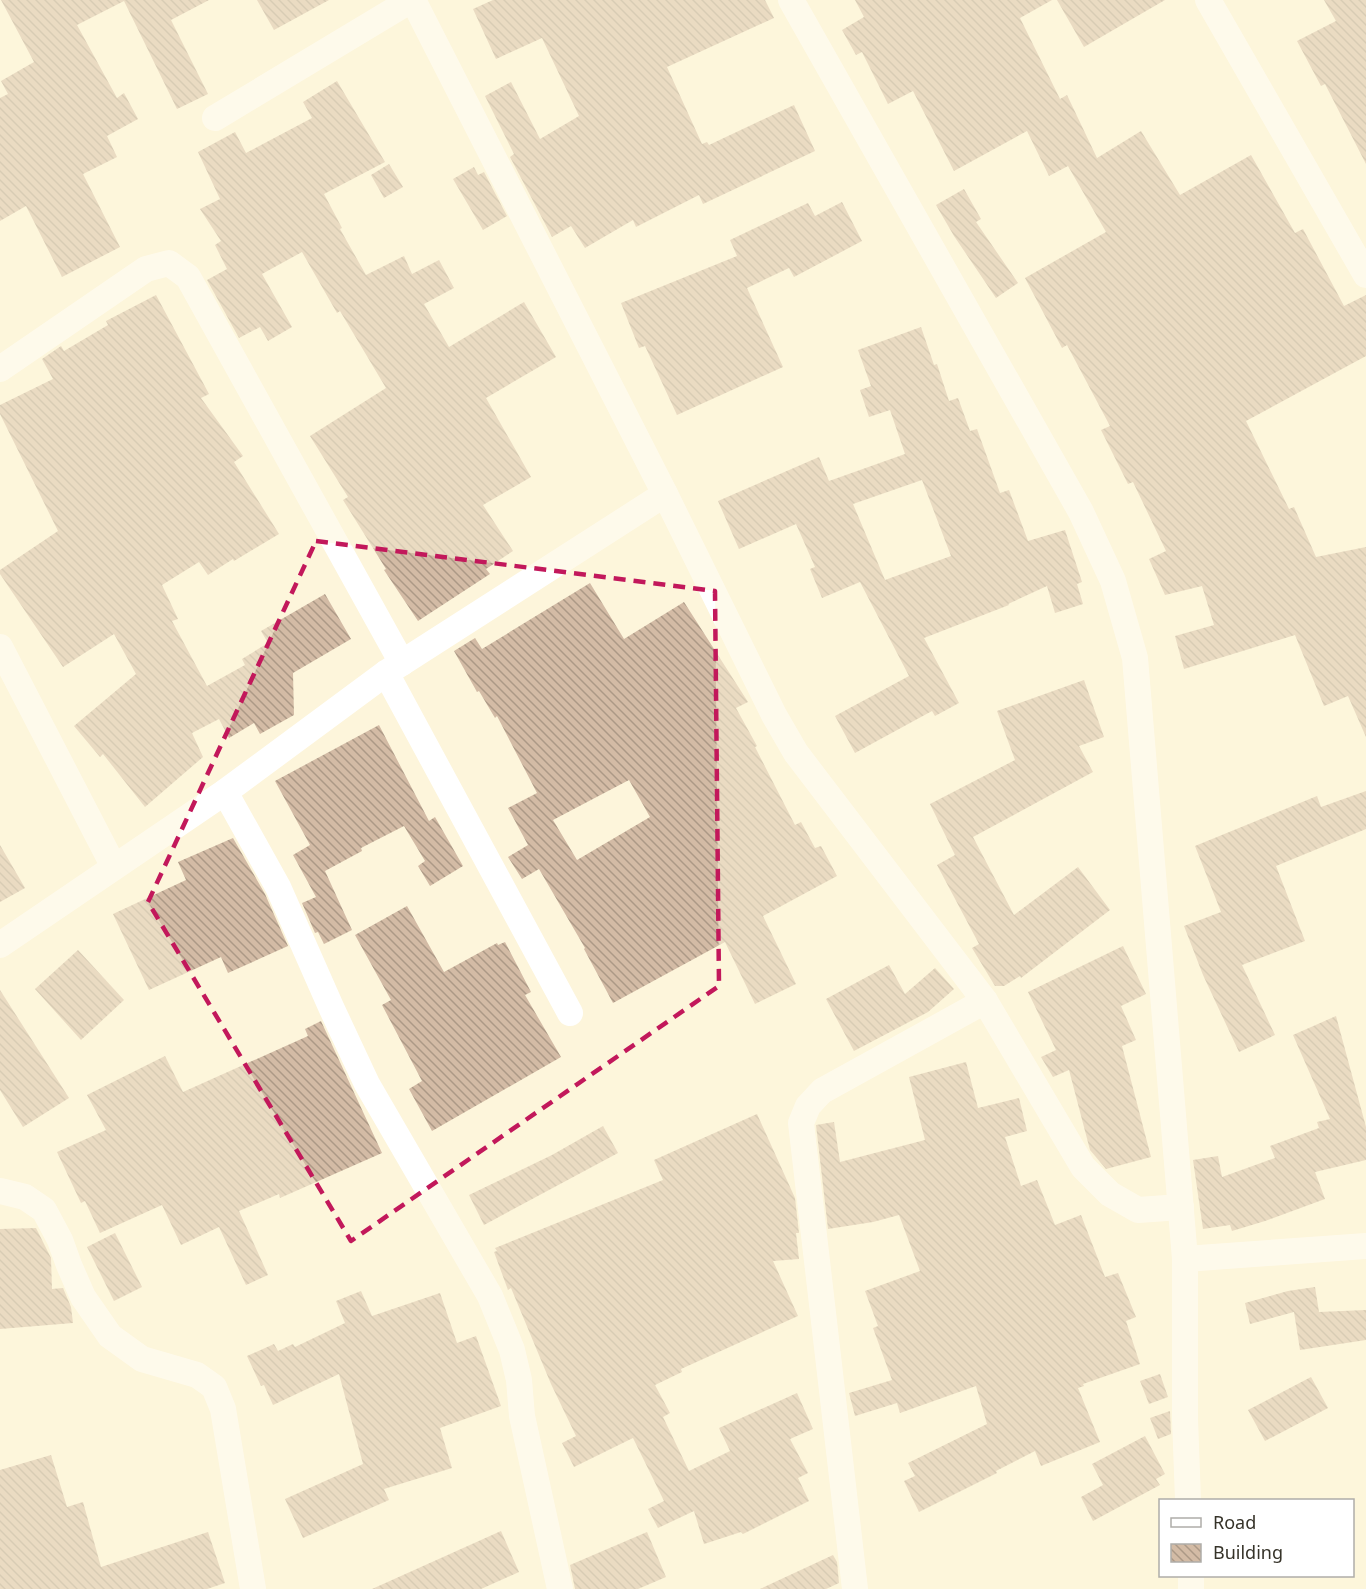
<svg xmlns="http://www.w3.org/2000/svg" width="1366" height="1589" font-family="'Noto Sans',sans-serif">
<style>
.building{fill:url(#building-back-hatch);fill-rule:evenodd}
.lines{fill:none;stroke-linecap:round;stroke-linejoin:round}
.minor{stroke:#fff;stroke-width:26}
.marked{fill:none;stroke:#c2185b;stroke-width:4.5;stroke-dasharray:12 8;stroke-linejoin:round}
</style>
<defs>
<pattern id="building-back-hatch" width="6" height="6" patternUnits="userSpaceOnUse" patternTransform="scale(1.5)"><rect width="6" height="6" fill="#d3bba5"/><path d="M-1 5l2 2M0 0l6 6M5-1l2 2" fill="none" stroke="#ac9986"/></pattern>
</defs>
<rect width="100%" height="100%" fill="#fdf5db"/>
<g class="building">
<path d="M1,0H209L171,20L208,94L177,109L124,1L77,25L117,98L124,93L138,119L107,136L117,157L83,174L120,247L62,277L26,206L0,221V98L8,94L1,81L34,62Z"/>
<path d="M257,0H329L274,30Z"/>
<path d="M493,0H765L774,18L667,67L702,144L707,142L709,145L794,105L815,151L703,204L699,195L636,227L633,220L585,248L571,226L552,237L510,157L514,154L485,96L511,82L540,139L579,116L542,38L496,59L473,9Z"/>
<path d="M855,0H1052L1020,18L1060,99L1067,95L1097,158L1141,131L1180,195L1251,155L1295,233L1303,229L1344,306L1366,295V356L1246,421L1289,509L1294,507L1316,557L1366,547V737L1348,696L1324,706L1295,635L1184,669L1175,636L1214,625L1202,586L1165,595L1149,559L1166,551L1133,482L1128,484L1101,430L1110,426L1067,345L1062,348L1025,278L1106,232L1068,166L1049,176L1027,131L954,171L913,91L888,104L862,52L856,55L842,30L864,17Z"/>
<path d="M1057,0H1165L1084,47Z"/>
<path d="M1324,0H1366V164L1325,84L1321,86L1297,41L1336,21Z"/>
<path d="M337,81L385,162L324,194L342,228L340,229L366,275L404,256L412,274L439,260L454,288L424,304L449,347L524,302L556,357L486,398L531,477L483,505L513,551L486,569L490,574L418,621L384,570L386,569L343,500L348,497L310,436L386,388L340,311L337,313L302,252L262,274L292,327L268,341L260,327L239,338L207,280L227,269L215,245L221,241L200,209L220,199L198,152L235,132L246,153L312,118L303,102Z"/>
<path d="M389,164L403,187L384,198L371,175Z"/>
<path d="M474,167L478,175L484,172L507,216L483,230L453,179Z"/>
<path d="M964,189L981,219L976,222L1018,283L996,298L954,236L936,205Z"/>
<path d="M842,202L862,241L794,277L789,268L747,288L783,367L677,415L645,346L639,348L621,303L737,256L730,240L808,203L815,216Z"/>
<path d="M156,295L209,394L201,398L243,456L234,462L279,534L234,561L233,559L208,575L199,562L162,585L178,619L172,621L207,686L245,665L242,659L268,643L261,631L325,594L351,639L293,673L294,715L260,734L254,723L229,738L219,719L192,733L203,757L145,807L103,754L100,757L74,726L136,674L114,634L63,667L0,574V570L58,531L0,414V405L53,379L42,359L61,346L64,351L108,325L106,321Z"/>
<path d="M921,327L934,365L937,364L949,401L958,398L970,431L977,429L1000,493L1009,490L1028,541L1065,530L1082,582L1077,584L1083,604L1055,613L1047,586L1008,604L1009,605L924,638L959,703L935,716L932,711L855,753L835,716L909,676L860,582L822,598L810,569L815,567L796,524L739,549L718,501L819,457L829,481L905,454L890,410L869,417L860,390L871,386L858,350ZM922,480L951,556L885,580L853,504Z"/>
<path d="M590,583L624,639L684,602L748,702L736,708L757,746L755,747L795,825L801,822L815,848L821,846L837,876L763,916L796,984L755,1004L725,942L613,1003L584,949L585,948L539,869L522,879L508,857L528,845L508,808L537,793L497,716L495,718L479,691L477,692L454,651L475,638L482,649ZM629,780L650,817L577,860L553,820Z"/>
<path d="M1084,680L1104,737L1079,746L1093,772L973,837L1014,915L1078,867L1110,910L1021,978L1020,976L1004,986H995L972,948L979,944L937,865L955,855L930,804L1015,760L997,711Z"/>
<path d="M379,725L429,821L435,817L463,866L430,886L418,866L425,861L404,826L361,848L362,851L325,871L352,930L324,944L318,932L315,933L302,903L316,897L293,855L310,845L275,781Z"/>
<path d="M1366,791V829L1276,866L1305,941L1242,965L1275,1035L1239,1052L1203,975L1184,926L1221,912L1195,846L1317,796L1321,807Z"/>
<path d="M233,838L265,894L288,946L228,973L221,957L149,990L113,914L186,880L178,862Z"/>
<path d="M0,845L25,888L0,902Z"/>
<path d="M407,906L444,972L497,943L498,945L505,942L531,992L525,995L561,1057L432,1131L409,1089L422,1081L382,1005L391,1000L355,935Z"/>
<path d="M1123,946L1146,994L1121,1006L1136,1040L1122,1046L1151,1157L1106,1169L1090,1150L1069,1070L1053,1077L1041,1057L1056,1050L1028,992Z"/>
<path d="M78,950L124,1000L81,1040L35,989Z"/>
<path d="M889,965L905,994L935,968L954,989L928,1012L854,1051L826,999Z"/>
<path d="M0,990L69,1098L23,1127L0,1090Z"/>
<path d="M1336,1016L1366,1127V1160L1315,1172L1325,1199L1265,1221L1232,1231L1230,1225L1203,1229L1193,1160L1218,1156L1222,1177L1275,1158L1270,1146L1319,1128L1317,1122L1330,1119L1293,1035Z"/>
<path d="M321,1021L382,1153L280,1198L279,1194L239,1211L268,1275L246,1285L219,1227L181,1245L162,1205L100,1233L85,1201L81,1203L57,1152L106,1130L87,1095L165,1056L183,1092L308,1036L305,1029Z"/>
<path d="M966,1062L978,1108L1019,1098L1027,1131L1005,1137L1021,1186L1037,1180L1055,1225L1081,1215L1105,1277L1118,1273L1136,1317L1126,1321L1140,1364L1083,1384L1084,1386L1078,1388L1100,1442L1041,1466L1035,1451L996,1471L997,1473L919,1512L904,1481L915,1476L908,1463L987,1424L976,1386L900,1413L897,1403L855,1416L849,1393L892,1380L873,1328L878,1326L865,1291L920,1271L899,1215L873,1222L828,1229L816,1125L834,1122L840,1162L925,1140L909,1077Z"/>
<path d="M757,1114L795,1198L799,1233H796L799,1259L773,1261L798,1316L681,1369L682,1372L655,1385L670,1413L663,1417L689,1471L730,1451L719,1428L797,1393L813,1429L790,1439L808,1473L798,1478L809,1501L743,1534L741,1532L704,1544L694,1511L658,1528L648,1509L664,1501L633,1438L574,1467L562,1443L576,1436L551,1384L511,1288L508,1290L494,1252L497,1251L495,1248L663,1180L654,1160Z"/>
<path d="M603,1126L618,1153L484,1225L469,1195L552,1155Z"/>
<path d="M36,1228L51,1258L52,1289L63,1288L71,1307L73,1323L0,1329V1229Z"/>
<path d="M115,1233L142,1287L114,1301L87,1247Z"/>
<path d="M1315,1287L1319,1312L1366,1310V1340L1300,1350L1294,1312L1250,1324L1245,1303L1288,1291Z"/>
<path d="M361,1291L372,1316L440,1293L457,1343L476,1336L501,1406L440,1428L452,1468L384,1489L389,1500L303,1538L285,1499L363,1464L339,1374L273,1405L264,1385L261,1386L247,1356L274,1344L278,1351L293,1344L295,1347L345,1323L336,1301Z"/>
<path d="M1160,1374L1168,1397L1149,1404L1140,1381Z"/>
<path d="M1311,1377L1328,1408L1265,1441L1248,1410Z"/>
<path d="M1170,1411L1171,1434L1158,1439L1150,1418Z"/>
<path d="M1145,1436L1165,1474L1156,1479L1160,1485L1093,1521L1081,1497L1103,1485L1092,1464Z"/>
<path d="M51,1455L67,1507L83,1502L101,1567L208,1532L225,1583L207,1589H0V1470Z"/>
<path d="M501,1531L519,1572L481,1589H372Z"/>
<path d="M647,1532L666,1577L638,1589H575L570,1565Z"/>
<path d="M833,1555L837,1562L839,1583L826,1589H760Z"/>
</g>
<g class="lines">
<g class="minor">
<path d="M413,0L665,494L774,715L796,753L985,1001L1083,1167L1110,1194L1138,1210L1181,1207"/>
<path d="M791,0L1081,512L1113,581L1135,658L1185,1259V1419L1188,1500"/>
<path d="M1208,0L1366,275"/>
<path d="M215,118L411,0"/>
<path d="M0,369L146,269L169,263L188,277L402,663"/>
<path d="M0,647L114,867"/>
<path d="M386,673L570,1013"/>
<path d="M225,792L278,887L331,1007L367,1084L490,1296L512,1350L519,1380L522,1416L560,1589"/>
<path d="M0,945L225,792L386,673L665,494"/>
<path d="M0,1191L25,1197L44,1210L60,1240L69,1265L83,1297L110,1336L142,1359L197,1375L214,1387L223,1409L253,1589"/>
<path d="M1185,1259L1366,1246"/>
<path d="M1191,1576V1589"/>
<path d="M855,1589L801,1123L808,1106L822,1091L985,1001"/>
</g>
</g>
<path d="M0 0H1366V1589H0ZM316,541L715,591L719,986L351,1241L148,902Z" fill="#fdf5db" fill-opacity=".55" fill-rule="evenodd"/>
<path class="marked" d="M316,541L715,591L719,986L351,1241L148,902Z"/>
<rect x="1159" y="1499" width="195" height="78" fill="#ffffff" stroke="#afada9" stroke-width="1.5"/>
<rect x="1171" y="1518" width="30" height="9" fill="#ffffff" stroke="#afada9" stroke-width="1.5"/>
<text x="1213" y="1529" font-size="18" fill="#363329">Road</text>
<rect x="1171" y="1544" width="30" height="18" fill="url(#building-back-hatch)" stroke="#afada9" stroke-width="1.5"/>
<text x="1213" y="1559" font-size="18" fill="#363329">Building</text>
</svg>
